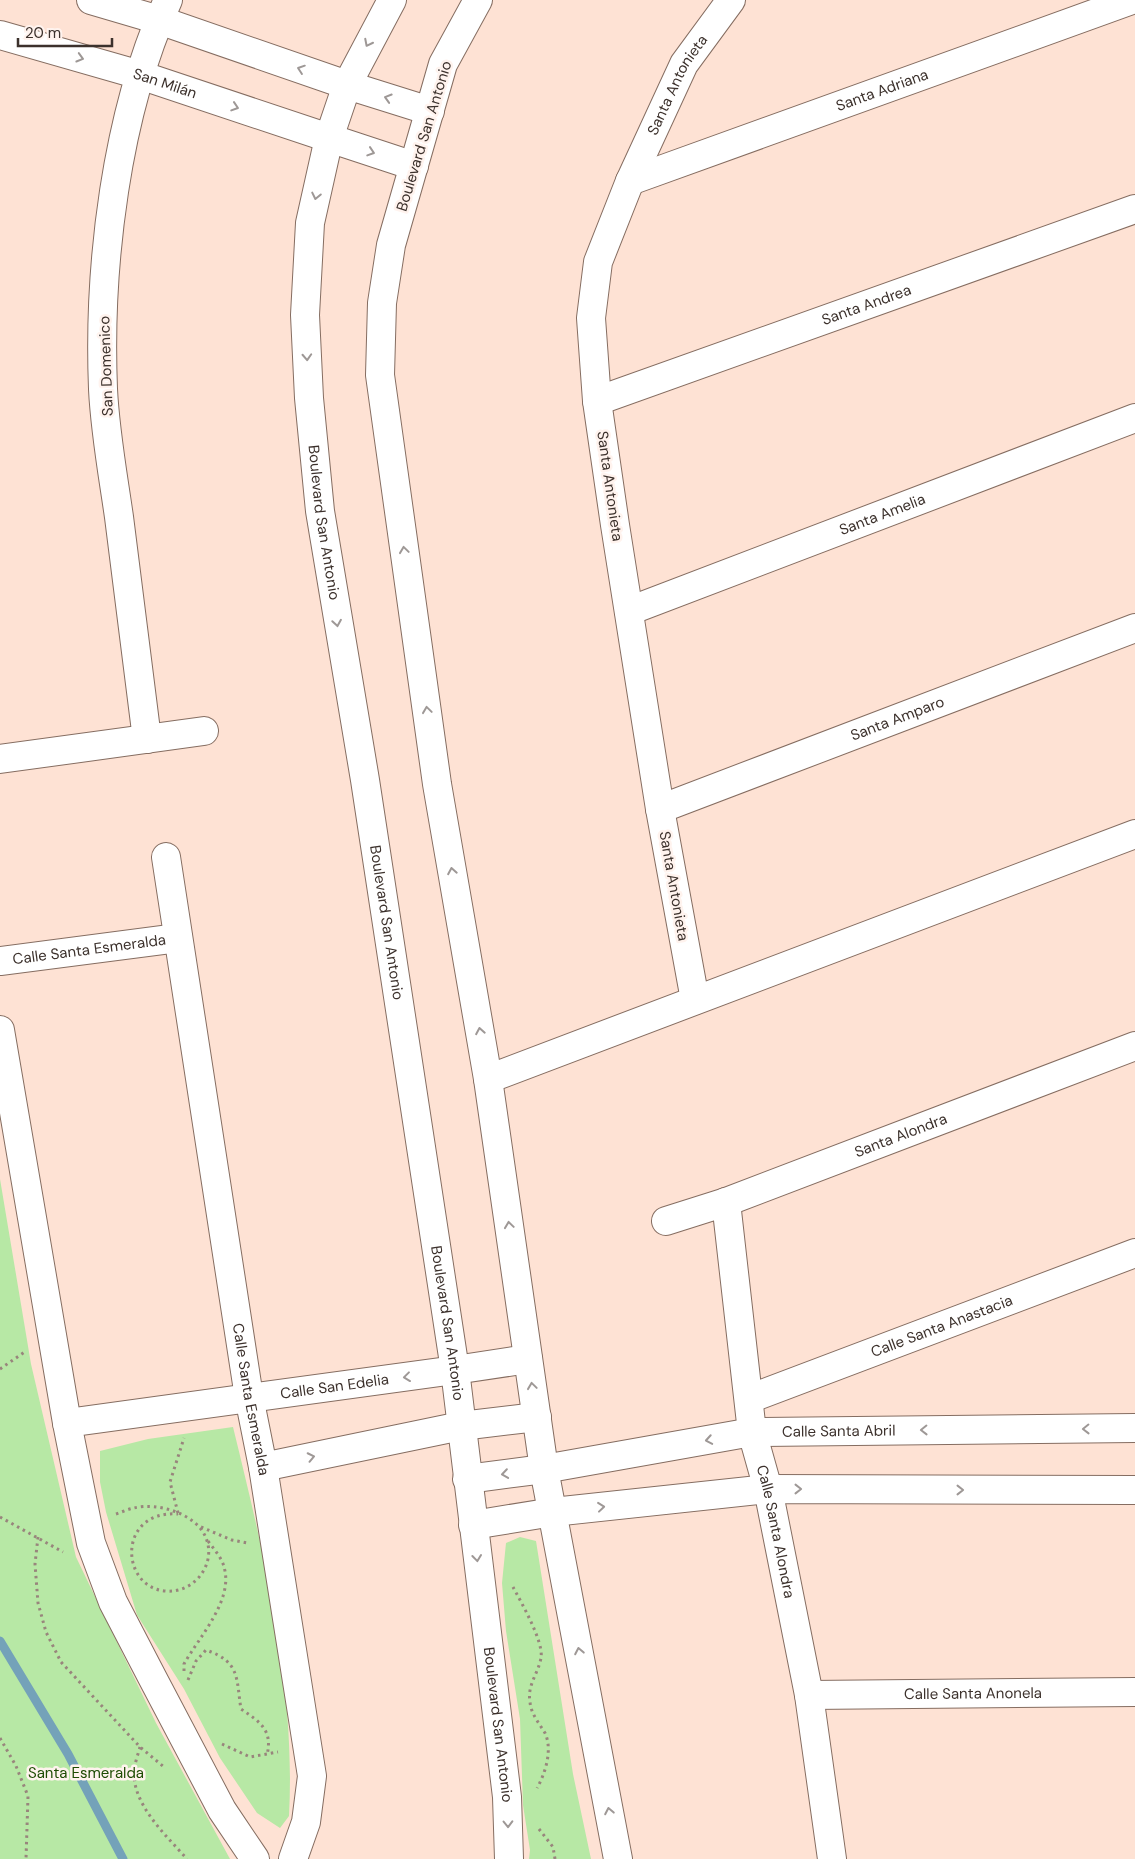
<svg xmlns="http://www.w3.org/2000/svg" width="1135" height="1859" font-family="'DM Sans',sans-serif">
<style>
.green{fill:#b7e8a5}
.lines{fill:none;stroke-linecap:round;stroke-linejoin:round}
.stream{stroke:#74a2b9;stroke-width:9}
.street-casing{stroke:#856d61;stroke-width:30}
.secondary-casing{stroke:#856d61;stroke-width:30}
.path{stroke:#98857c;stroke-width:3;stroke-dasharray:2.5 4;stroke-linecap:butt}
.street{stroke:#fff;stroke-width:28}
.secondary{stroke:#fff;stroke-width:28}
.oneway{stroke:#9e9896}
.labels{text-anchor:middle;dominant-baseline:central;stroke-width:5;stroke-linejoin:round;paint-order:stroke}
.street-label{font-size:15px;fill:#3c312c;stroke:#fff3ee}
.park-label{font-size:15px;fill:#1e4c03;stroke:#fff3ee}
</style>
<rect width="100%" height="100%" fill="#fee2d4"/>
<g class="green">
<path d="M0,1179L31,1364L76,1557L156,1723L230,1859H0Z"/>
<path d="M233,1427C264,1554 296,1684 289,1816L280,1828L257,1813L220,1758L184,1689L137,1615L106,1512L100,1482V1451L148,1439Z"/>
<path d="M520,1537L536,1541L573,1774L591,1859H529L530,1850L523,1805L520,1719L506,1631L502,1583L506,1543Z"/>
</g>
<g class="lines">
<path class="stream" d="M0,1641L68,1754L123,1859"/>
<g class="street-casing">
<g id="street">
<path d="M91,0L159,20L347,85"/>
<path id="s1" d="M0,35L140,75L329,138"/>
<path id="s2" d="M630,181L1132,0"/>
<path id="s3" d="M597,401L1135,209"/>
<path id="s4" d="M629,611L1135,418"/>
<path d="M147,739C138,665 128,591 119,517C113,475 105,432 103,389C98,265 116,114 168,0"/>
<path d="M0,759L204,731"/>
<path id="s5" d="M660,809L1135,628"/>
<path id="s6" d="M166,857L249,1397L263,1467L312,1776L306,1822L293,1859"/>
<path id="s7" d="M0,961L178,938"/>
<path id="s8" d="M695,1000L660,809L615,525L597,401L591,318L598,262L630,181L684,64L731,0"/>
<path d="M0,1030L67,1423L91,1543L113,1602L152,1677L222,1810L255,1859"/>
<path d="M488,1079L1135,834"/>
<path id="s9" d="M726,1202L752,1432L768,1489L809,1695L832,1859"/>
<path id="s10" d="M666,1221L726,1202L1135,1046"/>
<path id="s11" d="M749,1399L1135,1253"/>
<path id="s12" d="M67,1423L455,1370"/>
<path d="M263,1467L461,1426"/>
<path id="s13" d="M544,1469L752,1432L1135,1428"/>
<path d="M553,1512L768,1489L1135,1490"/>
<path id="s14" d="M809,1695L1135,1692"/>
</g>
</g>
<g class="secondary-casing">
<g id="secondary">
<path id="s15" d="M392,0L347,85L329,138L310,223L305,315L309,398L320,511L365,780L455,1370L507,1797L509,1859"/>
<path d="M478,0L443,64L391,245L382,303L380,375L437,784L488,1079L544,1469L618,1859"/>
<path d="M347,85L430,111"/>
<path d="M329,138L414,166"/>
<path d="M455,1370L528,1359"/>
<path d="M461,1426L537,1417"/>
<path d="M467,1479L544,1469"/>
<path d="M473,1525L553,1512"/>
</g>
</g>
<g class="path">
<path d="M0,1369L26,1351"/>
<path d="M178,1513L170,1482L184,1438"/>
<path d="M116,1514C122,1512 128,1509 134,1508C158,1502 197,1514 206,1538C217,1565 193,1594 165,1591C120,1587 117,1510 178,1514"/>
<path d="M0,1517L63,1552"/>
<path d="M201,1527L232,1540L247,1543"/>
<path d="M38,1537L35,1564L38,1603L46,1632L61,1662L140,1747L164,1767"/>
<path d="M513,1587C521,1602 544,1642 541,1658C538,1674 527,1685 530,1702C531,1714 539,1723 545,1733C553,1750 545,1774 537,1788"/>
<path d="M184,1671V1664C199,1637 234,1600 224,1567C222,1558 213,1548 208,1541"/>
<path d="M188,1680L196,1661L206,1650C241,1662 236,1679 241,1709C260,1722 273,1730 267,1755"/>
<path d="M0,1738L16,1766L28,1796L26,1859"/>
<path d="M222,1744L250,1757L278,1752"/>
<path d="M140,1747C138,1754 135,1763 134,1770C132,1805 166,1835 187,1859"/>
<path d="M539,1829L553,1847L555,1859"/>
</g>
<use href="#street" class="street"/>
<use href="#secondary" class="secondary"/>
</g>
<defs><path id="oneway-chevron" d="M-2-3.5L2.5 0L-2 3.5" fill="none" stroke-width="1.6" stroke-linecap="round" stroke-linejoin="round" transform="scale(1.25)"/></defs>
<g class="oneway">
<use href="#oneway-chevron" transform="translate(368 43) rotate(117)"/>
<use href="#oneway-chevron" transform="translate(80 58) rotate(16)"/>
<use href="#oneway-chevron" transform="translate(301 69) rotate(-161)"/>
<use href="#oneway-chevron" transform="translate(388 98) rotate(-163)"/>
<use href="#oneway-chevron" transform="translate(235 107) rotate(18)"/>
<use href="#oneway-chevron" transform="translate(371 152) rotate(18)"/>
<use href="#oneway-chevron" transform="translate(316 196) rotate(102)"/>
<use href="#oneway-chevron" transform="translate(307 357) rotate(87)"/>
<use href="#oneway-chevron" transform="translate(404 550) rotate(-98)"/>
<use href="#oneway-chevron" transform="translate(337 623) rotate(81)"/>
<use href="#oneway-chevron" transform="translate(427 710) rotate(-98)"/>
<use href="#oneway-chevron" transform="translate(452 871) rotate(-100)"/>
<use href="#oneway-chevron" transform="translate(480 1031) rotate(-100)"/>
<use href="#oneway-chevron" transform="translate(509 1225) rotate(-98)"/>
<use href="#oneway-chevron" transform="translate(407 1377) rotate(173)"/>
<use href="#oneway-chevron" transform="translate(532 1386) rotate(-98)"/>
<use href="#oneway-chevron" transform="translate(1086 1429) rotate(179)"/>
<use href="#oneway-chevron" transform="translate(924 1430) rotate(179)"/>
<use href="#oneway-chevron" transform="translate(709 1440) rotate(170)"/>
<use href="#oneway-chevron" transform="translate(311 1457) rotate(-12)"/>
<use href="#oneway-chevron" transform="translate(505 1474) rotate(172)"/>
<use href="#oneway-chevron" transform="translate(798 1489)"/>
<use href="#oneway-chevron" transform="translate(960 1490)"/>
<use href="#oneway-chevron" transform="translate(601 1507) rotate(-6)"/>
<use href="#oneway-chevron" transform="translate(477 1558) rotate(83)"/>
<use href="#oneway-chevron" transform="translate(579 1651) rotate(-101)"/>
<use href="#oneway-chevron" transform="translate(609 1811) rotate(-101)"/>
<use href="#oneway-chevron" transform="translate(508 1824) rotate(89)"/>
</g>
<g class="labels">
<g class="street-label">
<text stroke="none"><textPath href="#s1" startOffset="172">San Milán</textPath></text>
<text stroke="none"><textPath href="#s8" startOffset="941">Santa Antonieta</textPath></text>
<text stroke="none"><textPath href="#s2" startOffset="268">Santa Adriana</textPath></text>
<text transform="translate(424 136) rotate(-73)">Boulevard San Antonio</text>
<text stroke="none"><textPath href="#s3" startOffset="286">Santa Andrea</textPath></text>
<text transform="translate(106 366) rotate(-92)">San Domenico</text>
<text transform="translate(610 486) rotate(82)">Santa Antonieta</text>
<text stroke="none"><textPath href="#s4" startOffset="271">Santa Amelia</textPath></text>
<text stroke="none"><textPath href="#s15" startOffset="540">Boulevard San Antonio</textPath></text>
<text stroke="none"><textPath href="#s5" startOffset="254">Santa Amparo</textPath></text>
<text transform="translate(674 886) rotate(80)">Santa Antonieta</text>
<text stroke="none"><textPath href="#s15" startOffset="945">Boulevard San Antonio</textPath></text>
<text stroke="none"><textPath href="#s7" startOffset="90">Calle Santa Esmeralda</textPath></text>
<text stroke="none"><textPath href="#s10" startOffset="250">Santa Alondra</textPath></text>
<text stroke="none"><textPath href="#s15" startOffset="1350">Boulevard San Antonio</textPath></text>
<text stroke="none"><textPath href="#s11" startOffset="206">Calle Santa Anastacia</textPath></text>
<text stroke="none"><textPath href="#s12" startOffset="270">Calle San Edelia</textPath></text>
<text stroke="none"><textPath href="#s6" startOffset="549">Calle Santa Esmeralda</textPath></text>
<text stroke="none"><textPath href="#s13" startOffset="298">Calle Santa Abril</textPath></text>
<text stroke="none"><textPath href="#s9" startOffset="334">Calle Santa Alondra</textPath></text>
<text stroke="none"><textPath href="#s14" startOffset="164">Calle Santa Anonela</textPath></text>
<text stroke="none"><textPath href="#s15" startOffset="1755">Boulevard San Antonio</textPath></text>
</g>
<g class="park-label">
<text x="86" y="1773">Santa Esmeralda</text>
</g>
</g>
<path d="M18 38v8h94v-8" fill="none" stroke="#3c312c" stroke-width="2.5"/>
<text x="25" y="38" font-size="15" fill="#3c312c" stroke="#fff3ee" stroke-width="4" paint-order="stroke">20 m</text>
</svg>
